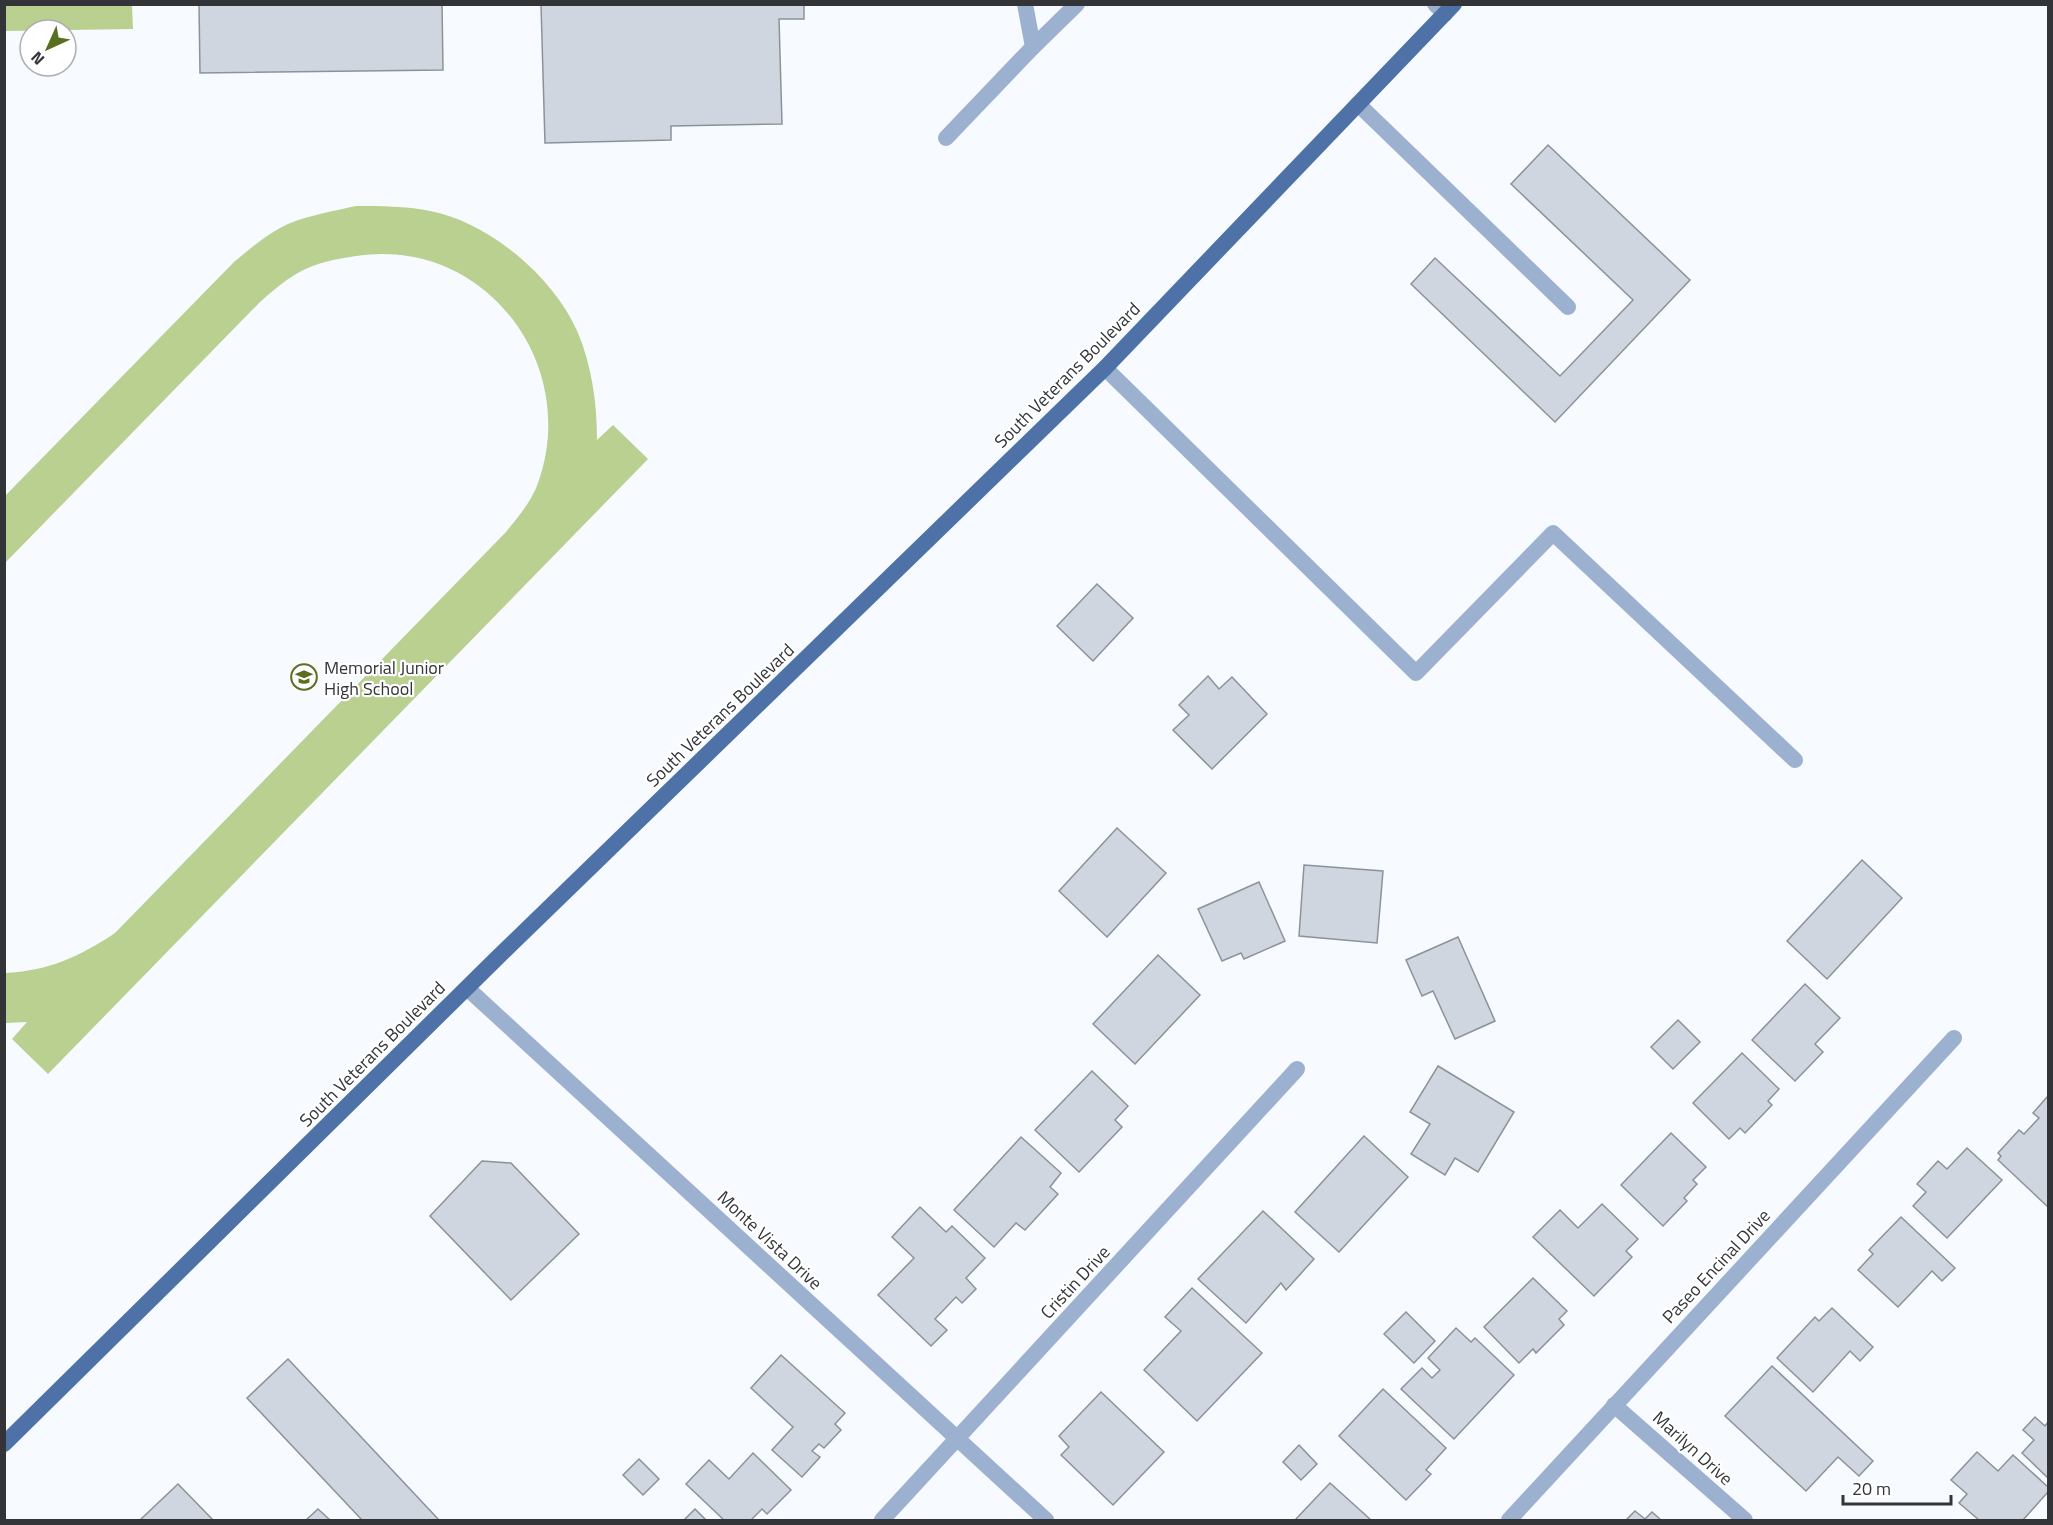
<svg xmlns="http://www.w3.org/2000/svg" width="2053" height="1525" font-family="'Titillium Web',sans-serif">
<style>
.garden{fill:#b9d090}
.building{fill:#cfd6e0;stroke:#8c929c;stroke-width:1.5}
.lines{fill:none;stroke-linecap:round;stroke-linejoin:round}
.service{stroke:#9cb0cf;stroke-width:16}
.minor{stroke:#9cb0cf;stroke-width:16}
.primary{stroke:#4e72a7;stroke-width:16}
.labels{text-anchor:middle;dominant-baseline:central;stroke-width:4.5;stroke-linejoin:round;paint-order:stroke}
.street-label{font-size:18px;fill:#323438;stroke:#fff}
.poi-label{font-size:18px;fill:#323438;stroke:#fff;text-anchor:start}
</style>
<rect width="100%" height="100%" fill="#f7fafe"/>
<g class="garden">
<path d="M4,5H132L133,29L5,31Z"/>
<path d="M356,206C381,206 405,206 430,211C489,222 554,277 578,333C592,367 597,403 597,440L613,425L648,459L48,1074L12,1039L27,1022L5,1023V973C48,971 79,957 115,933L506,532C518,517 532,501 538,483C581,363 483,236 356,256C336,259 314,263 296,274C283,282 271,292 260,302L5,563V496L234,262C251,248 268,233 288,224C310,215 334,211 356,206Z"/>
</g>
<g class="building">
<path d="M199,4H442L443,70L200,73Z"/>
<path d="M584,4H804V19H779L782,124L671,126V140L545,143L541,5Z"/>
<path d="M1548,145L1690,280L1555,422L1411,284L1435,258L1560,376L1633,300L1511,184Z"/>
<path d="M1097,584L1133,618L1093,661L1057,626Z"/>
<path d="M1208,676L1219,689L1232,677L1267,714L1212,769L1173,730L1189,715L1179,705Z"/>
<path d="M1117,828L1166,873L1107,937L1059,891Z"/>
<path d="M1862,860L1902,898L1827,979L1787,941Z"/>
<path d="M1304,865L1383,871L1377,943L1299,936Z"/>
<path d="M1259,882L1285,941L1244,959L1241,953L1222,961L1198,909Z"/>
<path d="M1458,937L1495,1021L1455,1039L1433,991L1422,996L1406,960Z"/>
<path d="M1158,955L1200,995L1135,1064L1093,1024Z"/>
<path d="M1805,984L1840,1018L1815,1044L1823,1052L1795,1081L1752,1040Z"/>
<path d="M1678,1020L1700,1042L1673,1069L1651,1047Z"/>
<path d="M1742,1053L1779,1089L1768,1101L1772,1105L1745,1133L1740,1128L1729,1139L1693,1103Z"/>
<path d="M1438,1066L1514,1112L1478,1172L1455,1158L1445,1175L1411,1154L1430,1124L1410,1112Z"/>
<path d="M1092,1071L1128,1106L1115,1120L1122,1127L1079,1172L1035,1130Z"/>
<path d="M2048,1096V1207L1998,1160L2001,1156L1998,1153L2019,1130L2024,1134L2039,1118L2033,1113Z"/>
<path d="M1671,1133L1706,1167L1693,1180L1697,1184L1684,1198L1687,1201L1663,1226L1621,1185Z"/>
<path d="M1364,1136L1408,1177L1339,1252L1295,1212Z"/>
<path d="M1021,1137L1061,1173L1050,1187L1058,1194L1025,1230L1016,1223L994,1247L954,1210Z"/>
<path d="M1967,1148L2002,1180L1947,1238L1913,1206L1926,1192L1917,1184L1938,1161L1947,1169Z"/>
<path d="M482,1161L511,1163L579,1234L511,1300L430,1216Z"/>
<path d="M1602,1204L1638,1239L1626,1251L1632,1257L1594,1296L1533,1237L1560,1210L1578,1228Z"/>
<path d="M920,1207L946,1232L952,1226L985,1258L966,1278L976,1289L962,1303L956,1297L935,1319L947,1330L931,1346L878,1295L914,1258L892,1237Z"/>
<path d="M1263,1211L1314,1259L1286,1290L1281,1283L1246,1323L1198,1279Z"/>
<path d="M1901,1217L1955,1268L1942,1281L1932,1271L1898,1307L1858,1270L1873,1254L1869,1250Z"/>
<path d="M1533,1278L1567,1311L1559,1319L1564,1325L1536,1353L1533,1349L1519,1363L1484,1327Z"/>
<path d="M1192,1288L1262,1353L1197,1421L1144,1370L1181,1331L1165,1317Z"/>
<path d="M1832,1308L1873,1347L1860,1361L1850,1351L1813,1392L1777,1358L1815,1317L1819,1321Z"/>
<path d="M1406,1312L1435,1341L1414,1363L1384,1334Z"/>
<path d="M1456,1328L1471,1342L1475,1338L1514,1375L1454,1439L1401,1389L1422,1368L1432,1378L1440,1370L1428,1358Z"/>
<path d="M781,1355L845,1413L835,1424L841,1430L824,1448L819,1444L812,1451L820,1457L802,1477L772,1450L793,1427L751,1388Z"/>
<path d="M288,1359L439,1520H362L247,1398Z"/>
<path d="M1772,1366L1873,1461L1859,1476L1838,1457L1806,1491L1725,1416Z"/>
<path d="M1383,1389L1446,1448L1426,1470L1431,1474L1406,1500L1339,1436Z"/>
<path d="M1101,1392L1164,1452L1113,1505L1061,1455L1069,1447L1059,1436Z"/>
<path d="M2035,1417L2045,1426L2048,1422V1478L2022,1453L2034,1440L2023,1430Z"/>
<path d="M1299,1445L1317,1464L1301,1480L1283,1462Z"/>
<path d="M1977,1452L1998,1471L2013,1455L2048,1487V1492L2023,1520H2025H1979L1959,1503L1967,1494L1951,1480Z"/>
<path d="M753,1453L791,1490L767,1514L762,1509L751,1520H724L686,1484L709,1460L729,1479Z"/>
<path d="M639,1459L659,1479L643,1495L623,1475Z"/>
<path d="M1330,1483L1371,1520H1295Z"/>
<path d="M178,1484L213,1520H140Z"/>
<path d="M318,1509L330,1520H306Z"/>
<path d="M695,1509L706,1520H684Z"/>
<path d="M1635,1511L1645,1519L1652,1512L1661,1520H1626Z"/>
</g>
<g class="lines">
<g class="service">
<path d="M1435,4L1445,14"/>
<path d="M1033,47L1077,4"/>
<path d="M1358,104L1568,307"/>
<path d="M946,138L1033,47L1025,4"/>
<path d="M1105,368L1416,673L1553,533L1795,760"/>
</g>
<g class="minor">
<path d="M467,988L1046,1520"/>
<path d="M1614,1405L1745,1520"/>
<path d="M882,1520L1297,1069"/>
<path d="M1509,1520L1954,1038"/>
</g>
<path class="primary" d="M4,1444L495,960L1105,368L1454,4"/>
</g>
<defs>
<g id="school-ring" transform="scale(1.35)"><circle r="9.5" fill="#fff" stroke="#586f20" stroke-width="1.5"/><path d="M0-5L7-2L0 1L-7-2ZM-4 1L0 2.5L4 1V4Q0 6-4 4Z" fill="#586f20"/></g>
</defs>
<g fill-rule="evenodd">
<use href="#school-ring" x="304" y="677"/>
</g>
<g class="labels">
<g class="street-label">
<text transform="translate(1067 375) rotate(-45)">South Veterans Boulevard</text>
<text transform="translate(720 715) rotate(-44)">South Veterans Boulevard</text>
<text transform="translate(372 1054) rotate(-45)">South Veterans Boulevard</text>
<text transform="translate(770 1240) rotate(43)">Monte Vista Drive</text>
<text transform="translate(1716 1266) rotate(-47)">Paseo Encinal Drive</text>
<text transform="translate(1075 1282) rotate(-47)">Cristin Drive</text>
<text transform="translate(1693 1448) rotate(42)">Marilyn Drive</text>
</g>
<g class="poi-label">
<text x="324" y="667">Memorial Junior<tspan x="324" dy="21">High School</tspan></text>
</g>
</g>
<rect width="2053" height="1525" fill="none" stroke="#323438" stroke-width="12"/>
<g transform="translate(48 48) rotate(225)"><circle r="28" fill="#ffffff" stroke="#adaeaf" stroke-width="1.5"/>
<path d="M0-4.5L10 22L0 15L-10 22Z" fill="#586f20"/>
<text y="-9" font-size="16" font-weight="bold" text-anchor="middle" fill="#323438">N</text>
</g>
<path d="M1843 1495v9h108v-9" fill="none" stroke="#323438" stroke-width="3"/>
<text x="1852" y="1495" font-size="18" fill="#323438" stroke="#ffffff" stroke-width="4.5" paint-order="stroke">20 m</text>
</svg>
